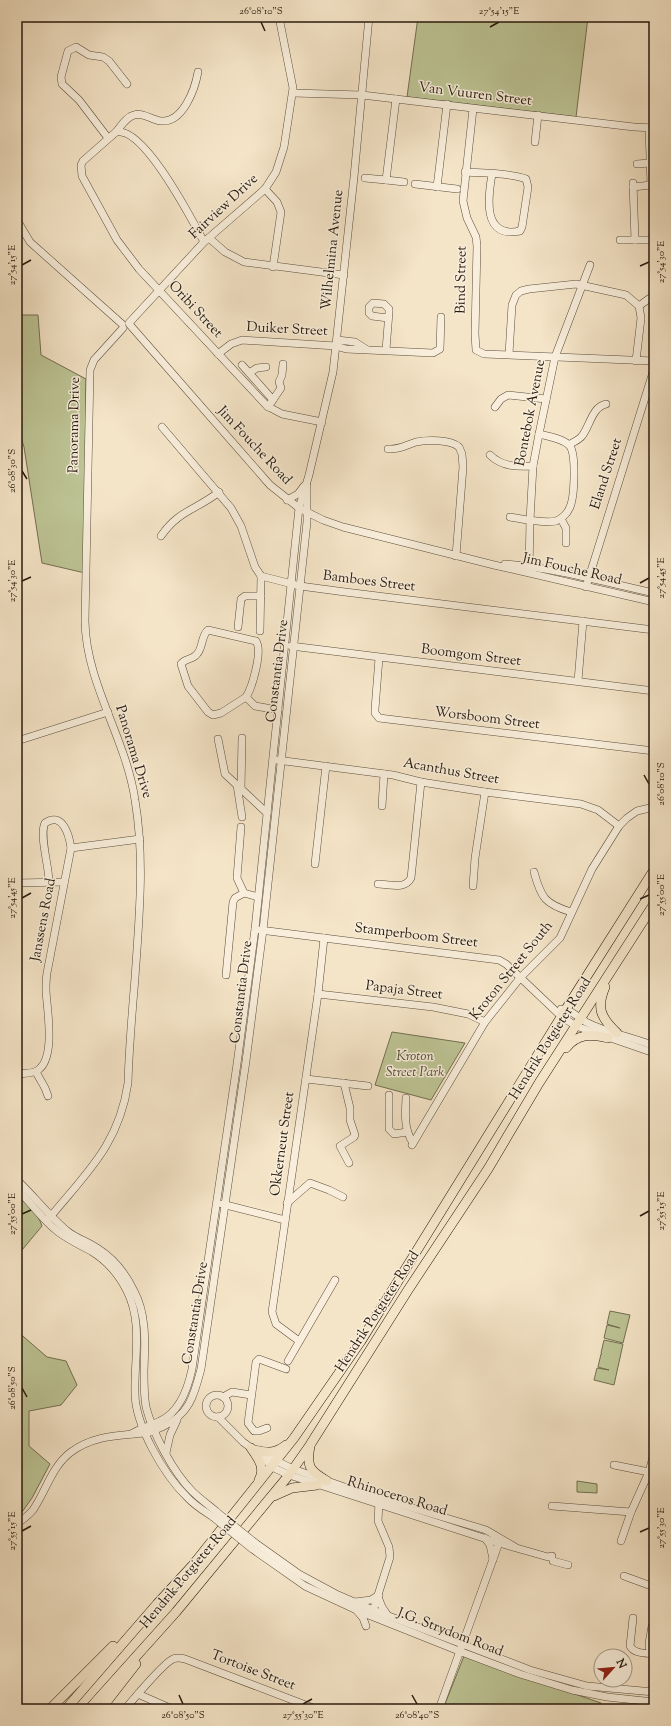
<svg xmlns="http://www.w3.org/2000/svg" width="671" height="1726" font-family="'Sorts Mill Goudy',serif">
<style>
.green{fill:#bdc495;stroke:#726f51}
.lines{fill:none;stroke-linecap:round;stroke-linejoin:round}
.minor-casing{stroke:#5a4d3c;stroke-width:8}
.major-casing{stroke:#271a0d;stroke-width:10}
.minor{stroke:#f8eedb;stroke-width:7}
.major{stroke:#f5e5c8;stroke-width:9}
.minor-bridge-casing{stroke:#5a4d3c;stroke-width:8;stroke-linecap:butt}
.minor-bridge{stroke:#f8eedb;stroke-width:7}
.ticks{fill:none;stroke:#271a0d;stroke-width:1.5}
.labels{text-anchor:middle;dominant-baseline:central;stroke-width:3;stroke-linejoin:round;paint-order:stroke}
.street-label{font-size:14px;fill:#271a0d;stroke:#f8eedb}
.park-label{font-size:14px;font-style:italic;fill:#544d36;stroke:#f8eedb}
.neatline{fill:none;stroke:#271a0d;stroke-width:1.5}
.ticks-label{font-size:10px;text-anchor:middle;fill:#271a0d}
</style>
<rect width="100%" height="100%" fill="#f5e5c8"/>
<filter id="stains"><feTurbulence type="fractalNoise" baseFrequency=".005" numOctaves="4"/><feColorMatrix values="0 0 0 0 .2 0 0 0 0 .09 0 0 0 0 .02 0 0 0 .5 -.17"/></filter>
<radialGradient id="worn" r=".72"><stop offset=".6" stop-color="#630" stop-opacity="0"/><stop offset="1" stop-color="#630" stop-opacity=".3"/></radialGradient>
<g class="green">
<path d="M418,17H588L576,117L407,97Z"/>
<path d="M17,315H38L41,355L86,379L85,573L42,563L24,447L17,424Z"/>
<path d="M392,1032L465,1043L431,1100L375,1085Z"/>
<path d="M17,1195C26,1204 38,1213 42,1226L17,1256Z"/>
<path d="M610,1311L630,1315L623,1343L604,1338L607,1325L620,1328L607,1324Z"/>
<path d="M17,1331L47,1357L66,1361L77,1385L61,1405L29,1411V1446L50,1464L32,1498L17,1519Z"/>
<path d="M604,1340L623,1344L614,1385L594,1380L597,1368L609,1370L598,1367L601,1354H602L601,1353Z"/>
<path d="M577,1481L597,1484V1493L577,1492Z"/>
<path d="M464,1656L601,1703V1709H443Z"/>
</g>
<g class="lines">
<g class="minor-casing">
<g id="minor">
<path d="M293,93L362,95L634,127L654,128"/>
<path d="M396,99L386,180L404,182"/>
<path d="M473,109L463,201L467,218L476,237L477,246L475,334L476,350L484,354L654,361"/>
<path d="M649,128L651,185L654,189"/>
<path d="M116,132C121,126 126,117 134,115C143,112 152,120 161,121C183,123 195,89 198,72"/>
<path d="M108,138L79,100L62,84L61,77L68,51L76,47L89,55L103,57L109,61L127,84"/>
<path d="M535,142L538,115"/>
<path d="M637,164L650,163"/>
<path d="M465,172C480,173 513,173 526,179L528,187L522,227L520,231C482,239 488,197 492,174"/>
<path d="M365,178L386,180"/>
<path d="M633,183L635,240"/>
<path d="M415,184L457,189"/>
<path d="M437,187L447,104"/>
<path d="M633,187L651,185"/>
<path d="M265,189L277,202L281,212L273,267"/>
<path d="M17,220L30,242L122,324"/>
<path d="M209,238L225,252L244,262L344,275"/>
<path d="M620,240H654"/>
<path d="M204,242C192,220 144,126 116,132L83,161L81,165L82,176L117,240L139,269L267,406L282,414L322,422"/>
<path d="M639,306L654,295"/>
<path d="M129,323L204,242L265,189L276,172L284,147L293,88L279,17"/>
<path d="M130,325L270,485L299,508L323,520L343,527L494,565L654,602"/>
<path d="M337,340L355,342L366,349"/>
<path d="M386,350L389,312V309L384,304L373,303L369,307V313L372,316L388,318"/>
<path d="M218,354L231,344L242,340L336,346L346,349L433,353L440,349L441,317"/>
<path d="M509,354L512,305L516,295L521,291L529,289L576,284L626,295L639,306L641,318L636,361"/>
<path d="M242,365L273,400"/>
<path d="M249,373L257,368L266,367"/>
<path d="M268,407L281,388L279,382L282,375L283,364"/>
<path d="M495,407L501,399L508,395L546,399"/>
<path d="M162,427L231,508L241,526L255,567L261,576L300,586L345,592L654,630"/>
<path d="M569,445C573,442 579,440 582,436C590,426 592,407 606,404"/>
<path d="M388,449C399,450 406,445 416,442C427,440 450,439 459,447L462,454L463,467L456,556"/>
<path d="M490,455C502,467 518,467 533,466"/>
<path d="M287,500L298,494L304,486"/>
<path d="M510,517C522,519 545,524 556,521C561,519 567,514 569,509C575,499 576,455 570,446C564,439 548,436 539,434"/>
<path d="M561,519L566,528V543"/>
<path d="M161,536C179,510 196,510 219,492"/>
<path d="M505,564C555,568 605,582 654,593"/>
<path d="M529,572L530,520L533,466L539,434L555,357L590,265"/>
<path d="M586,587L654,369"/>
<path d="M238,627L241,599L245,596H261"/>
<path d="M260,631L261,576"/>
<path d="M291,646L654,691"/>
<path d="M379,658L375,709V713L379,718L654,751"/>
<path d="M578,681L583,621"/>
<path d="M246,697L221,713L213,715L208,712L188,686L181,664C185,658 193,660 197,654C203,648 201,636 208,630L256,641C263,651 252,688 246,697L255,706L278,710"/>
<path d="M218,739L225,774L267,813"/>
<path d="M17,741L108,712"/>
<path d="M277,760L393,775L421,782L485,792L581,804L598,810L619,826"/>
<path d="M237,785L242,817"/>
<path d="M241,789L242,738"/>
<path d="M382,806L384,774"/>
<path d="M241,827L237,878L244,893L258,897"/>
<path d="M71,848L140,839"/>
<path d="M315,864L326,766"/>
<path d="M534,872C541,898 545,904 571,912"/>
<path d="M17,883L64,882"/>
<path d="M378,884C389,884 405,890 411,878L421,782"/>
<path d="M473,886L475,858L485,792"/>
<path d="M260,930L499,960L506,964L562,1017L576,1026L654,1053"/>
<path d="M226,975L233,902L235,898L244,893"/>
<path d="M318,994L433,1007L468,1014L485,1022"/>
<path d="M561,1009C570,1009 578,1017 586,1022C607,1033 632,1037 654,1046"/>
<path d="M36,1072L45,1088L48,1096"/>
<path d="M17,1074C24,1073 33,1074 38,1070C56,1058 47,1009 46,991C46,985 46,979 47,973L71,848C69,834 62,811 45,823C39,835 49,866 49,882"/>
<path d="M306,1079L368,1086"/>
<path d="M344,1083L350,1108V1120L355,1135L354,1137L340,1146L349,1163"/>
<path d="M389,1095V1129L394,1134L407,1132"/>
<path d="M406,1098C405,1115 404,1129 413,1143"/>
<path d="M412,1145L485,1022L520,978L560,938L592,869L619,826L627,818L637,811L654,807"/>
<path d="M17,1180C34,1196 48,1215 66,1230C75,1238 87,1241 97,1248C113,1258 126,1274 134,1291C147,1315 145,1344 144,1371C144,1383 144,1396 146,1407C153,1434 173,1472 192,1491C200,1499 210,1506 218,1513"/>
<path d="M17,1189C31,1203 42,1219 57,1231C67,1239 79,1245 91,1251C106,1260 119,1275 127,1291C143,1323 134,1359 135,1393C135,1425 164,1475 187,1497C194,1505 204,1511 213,1517"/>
<path d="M287,1203L310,1183L329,1190L343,1197"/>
<path d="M222,1204L285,1220"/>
<path d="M47,1221C84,1175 119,1146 128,1083C129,1048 132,1013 135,978C139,919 145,859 135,800C126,738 86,684 85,621L90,370L94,360L123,328"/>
<path d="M299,1341L276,1324L272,1312L318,994L324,938"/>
<path d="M288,1361L335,1280"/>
<circle cx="217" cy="1406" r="11"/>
<path d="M223,1397L232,1392L251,1395"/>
<path d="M218,1417L243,1442L254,1450L293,1469L356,1491L486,1530L515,1547"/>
<path d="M267,1428L259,1431H254L248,1423L256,1362L259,1359L286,1369"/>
<path d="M131,1434C141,1428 150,1426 160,1421C180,1412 188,1388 192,1369L237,1064L255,929L299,508L309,475L333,372L354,177L369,17"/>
<path d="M166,1453L170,1435L177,1420"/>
<path d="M260,1454L272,1467L289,1475L499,1543L548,1557L552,1556"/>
<path d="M614,1465L649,1472"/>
<path d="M552,1506L631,1512"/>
<path d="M17,1524C22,1520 28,1516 33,1510C46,1491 52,1466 71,1452C94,1435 118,1436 144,1433C150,1433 156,1429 162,1427C189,1415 194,1396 201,1369L246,1061L263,930L307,522V486"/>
<path d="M485,1538L490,1545L493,1559"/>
<path d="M621,1541L631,1512L649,1472L654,1453"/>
<path d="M254,1542L299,1574L338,1595L373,1610L530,1670L587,1686L654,1692"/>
<path d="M251,1548L305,1586L361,1612L459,1651L520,1674L572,1690L607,1697L654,1702"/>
<path d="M553,1561L568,1565"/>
<path d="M624,1576L654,1587"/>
<path d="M378,1597L382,1607L388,1616"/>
<path d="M355,1602L371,1600L379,1595"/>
<path d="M357,1611L363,1618L366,1626"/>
<path d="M372,1614L390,1557L389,1547L378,1521L379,1502"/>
<path d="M633,1618L630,1646C634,1654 646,1653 654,1654"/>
<path d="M650,1653L649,1643L652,1626"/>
<path d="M138,1694L172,1709"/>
<path d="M125,1709C134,1699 163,1663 173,1659C177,1657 181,1658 185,1659L316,1709"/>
<path d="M439,1709L500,1540"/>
</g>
</g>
<g class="major-casing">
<g id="major">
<path d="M605,987C596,1008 601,1018 617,1033"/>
<path d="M566,1048C578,1033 591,1034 608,1038"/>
<path d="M310,1446C306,1467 310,1471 327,1481"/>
<path d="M251,1448C258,1458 266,1468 259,1480"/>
<path d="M254,1450C267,1453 275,1454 286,1445"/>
<path d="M274,1496L292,1488L317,1485"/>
<path d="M50,1709L113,1646"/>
<path d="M66,1709L157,1604L192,1566L294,1438L361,1341L566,1009L654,870"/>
<path d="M89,1709L176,1612L289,1475L310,1445L408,1290L488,1169L539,1083L654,904"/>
<path d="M101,1709L136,1664"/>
</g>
</g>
<use href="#minor" class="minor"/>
<use href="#major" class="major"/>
<g class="minor-bridge-casing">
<g id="minor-bridge">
<path d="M218,1513L254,1542"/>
<path d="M213,1517L251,1548"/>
</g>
</g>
<use href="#minor-bridge" class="minor-bridge"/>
</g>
<path class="ticks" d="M261,22L265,31M490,27L499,22M22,265L31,260M640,266L649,262M22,471L27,479M22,581L31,577M640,583L649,578M644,775L649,784M22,898L31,893M640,899L649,895M22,1214L31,1210M640,1216L649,1211M22,1388L27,1397M22,1531L31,1526M640,1532L649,1528M179,1695L183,1704M412,1695L417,1704M303,1704L312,1699"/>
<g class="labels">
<g class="street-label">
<text transform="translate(475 95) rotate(7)">Van Vuuren Street</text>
<text transform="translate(224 207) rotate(-43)">Fairview Drive</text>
<text transform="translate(333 250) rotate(-84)">Wilhelmina Avenue</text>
<text transform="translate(462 280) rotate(-89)">Bind Street</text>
<text transform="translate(195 310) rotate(47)">Oribi Street</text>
<text transform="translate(287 330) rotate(3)">Duiker Street</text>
<text transform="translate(531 413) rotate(-79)">Bontebok Avenue</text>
<text transform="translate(75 425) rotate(-89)">Panorama Drive</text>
<text transform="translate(254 446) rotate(47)">Jim Fouche Road</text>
<text transform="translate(607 474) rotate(-72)">Eland Street</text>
<text transform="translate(572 570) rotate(13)">Jim Fouche Road</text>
<text transform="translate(369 582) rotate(7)">Bamboes Street</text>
<text transform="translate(471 656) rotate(7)">Boomgom Street</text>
<text transform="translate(278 671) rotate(-83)">Constantia Drive</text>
<text transform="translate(487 719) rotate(7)">Worsboom Street</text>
<text transform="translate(133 752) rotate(73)">Panorama Drive</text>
<text transform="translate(451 772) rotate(10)">Acanthus Street</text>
<text transform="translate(44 920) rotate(-79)">Janssens Road</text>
<text transform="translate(416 936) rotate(7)">Stamperboom Street</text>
<text transform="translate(512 971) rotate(-51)">Kroton Street South</text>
<text transform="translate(404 991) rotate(7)">Papaja Street</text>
<text transform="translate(242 992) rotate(-83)">Constantia Drive</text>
<text transform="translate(551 1039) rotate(-58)">Hendrik Potgieter Road</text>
<text transform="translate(283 1144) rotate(-82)">Okkerneut Street</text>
<text transform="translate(378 1312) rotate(-57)">Hendrik Potgieter Road</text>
<text transform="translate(196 1313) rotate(-81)">Constantia Drive</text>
<text transform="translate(397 1497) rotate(17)">Rhinoceros Road</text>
<text transform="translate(189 1573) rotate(-50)">Hendrik Potgieter Road</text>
<text transform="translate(450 1633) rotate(21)">J.G. Strydom Road</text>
<text transform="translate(253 1671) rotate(21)">Tortoise Street</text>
</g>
<g class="park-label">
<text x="415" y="1057">Kroton<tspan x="415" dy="16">Street Park</tspan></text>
</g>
</g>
<rect width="671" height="1726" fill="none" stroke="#f5e5c8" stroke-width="44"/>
<g transform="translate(613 1668) rotate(63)"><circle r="19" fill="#f8eedb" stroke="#a49989"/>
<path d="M0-3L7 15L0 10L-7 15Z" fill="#8f2418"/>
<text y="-6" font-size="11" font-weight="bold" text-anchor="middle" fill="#271a0d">N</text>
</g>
<rect x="22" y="22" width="627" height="1682" class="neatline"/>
<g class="ticks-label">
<text x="261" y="14">26°08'10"S</text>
<text x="499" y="14">27°54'15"E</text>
<text transform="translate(660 262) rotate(-90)" y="4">27°54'30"E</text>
<text transform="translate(11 265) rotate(-90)" y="4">27°54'15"E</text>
<text transform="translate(11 471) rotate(-90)" y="4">26°08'30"S</text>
<text transform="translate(660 578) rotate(-90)" y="4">27°54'45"E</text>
<text transform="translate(11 581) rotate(-90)" y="4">27°54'30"E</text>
<text transform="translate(660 784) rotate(-90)" y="4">26°08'10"S</text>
<text transform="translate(660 895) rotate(-90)" y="4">27°55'00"E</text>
<text transform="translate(11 898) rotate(-90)" y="4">27°54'45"E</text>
<text transform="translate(660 1211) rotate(-90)" y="4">27°55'15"E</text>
<text transform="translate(11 1214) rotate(-90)" y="4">27°55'00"E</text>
<text transform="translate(11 1388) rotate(-90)" y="4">26°08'50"S</text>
<text transform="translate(660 1528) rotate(-90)" y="4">27°55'30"E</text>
<text transform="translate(11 1531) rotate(-90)" y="4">27°55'15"E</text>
<text x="183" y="1718">26°08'50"S</text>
<text x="303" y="1718">27°55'30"E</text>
<text x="417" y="1718">26°08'40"S</text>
</g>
<rect width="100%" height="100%" filter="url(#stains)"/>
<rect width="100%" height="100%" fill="url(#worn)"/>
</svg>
